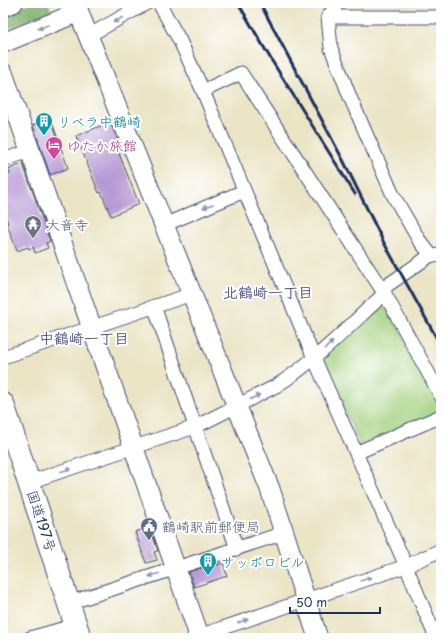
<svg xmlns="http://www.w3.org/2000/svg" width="444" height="641" font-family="'Playpen Sans','Klee One',sans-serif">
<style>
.green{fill:#a2d07d;stroke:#5e806e}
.forest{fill:#81b26c;stroke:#4e7065}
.building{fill:#b599d4}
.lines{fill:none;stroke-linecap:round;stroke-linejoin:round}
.street-casing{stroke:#3a4a6e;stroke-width:15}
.secondary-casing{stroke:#3a4a6e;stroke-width:21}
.highway-casing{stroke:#3a4a6e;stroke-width:24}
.street{stroke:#fff;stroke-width:13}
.secondary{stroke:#fff;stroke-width:19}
.highway{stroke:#fff;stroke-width:22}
.rail{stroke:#1b2f5e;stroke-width:3}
.oneway{fill:#8d97ae}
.labels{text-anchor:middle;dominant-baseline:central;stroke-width:4;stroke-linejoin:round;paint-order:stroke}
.culture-label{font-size:14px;fill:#0d838f;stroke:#fff;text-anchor:start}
.hotel-label{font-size:14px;fill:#b23c85;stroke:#fff;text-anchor:start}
.worship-label{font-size:14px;fill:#5b616d;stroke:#fff;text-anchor:start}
.street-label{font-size:14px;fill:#1b2f5e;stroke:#fff}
.service-label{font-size:14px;fill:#4e5e75;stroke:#fff;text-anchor:start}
.neighbourhood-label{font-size:15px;font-weight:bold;fill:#515487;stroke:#fff}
</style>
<rect width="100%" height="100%" fill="#fff"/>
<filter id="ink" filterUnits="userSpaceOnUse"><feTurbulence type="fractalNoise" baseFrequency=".025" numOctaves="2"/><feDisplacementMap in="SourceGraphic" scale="8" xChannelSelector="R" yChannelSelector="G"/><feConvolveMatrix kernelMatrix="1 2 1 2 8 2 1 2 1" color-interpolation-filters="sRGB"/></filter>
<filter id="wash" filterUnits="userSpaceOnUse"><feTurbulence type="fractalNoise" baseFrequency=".012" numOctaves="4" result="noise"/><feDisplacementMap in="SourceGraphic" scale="16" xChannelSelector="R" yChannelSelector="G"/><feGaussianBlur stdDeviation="0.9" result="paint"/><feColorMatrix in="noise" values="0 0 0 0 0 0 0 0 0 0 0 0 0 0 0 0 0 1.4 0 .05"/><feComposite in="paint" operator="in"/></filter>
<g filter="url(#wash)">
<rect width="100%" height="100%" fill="#ebe5c6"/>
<path class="green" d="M381,305H386L441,403V414L365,446L360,444L322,360L324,355Z"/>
<path class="forest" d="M31,3H48L50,9V11L6,29H3V15Z"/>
<g id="blocks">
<g class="building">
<path d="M51,119L68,168L50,175L33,125Z"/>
<path d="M110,122L122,150L118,151L139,204L111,216L101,192L99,193L76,136Z"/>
<path d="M23,164L50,241L46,243L48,248L35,253L33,247L29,249L28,247L17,251L7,224L8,223L3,209V177L10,174L8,170L11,169V168Z"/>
<path d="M150,527L158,551L154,552L157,560L146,563L135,532Z"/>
<path d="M217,563V565L223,563L227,576L194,587L189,572Z"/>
</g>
</g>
</g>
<g filter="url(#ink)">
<use href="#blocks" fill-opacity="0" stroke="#3a4a6e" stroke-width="1"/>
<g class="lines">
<g class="street-casing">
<g id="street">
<path d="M159,3L180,41L203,91L314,358L406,566L436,638"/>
<path d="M335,3L336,6L328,17L331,48L350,97L393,195L419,240L431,255L441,256"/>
<path d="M328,17H441"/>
<path d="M88,36L147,3"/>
<path d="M203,91L241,73L386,296L441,396"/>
<path d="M3,160L30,151"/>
<path d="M164,225L244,191"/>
<path d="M382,289L431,255"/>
<path d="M154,306L237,549"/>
<path d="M3,357L192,294"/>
<path d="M356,453L441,416"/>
<path d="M29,482L195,427L276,386C316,361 350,325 385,293"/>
<path d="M69,603L284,533"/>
<path d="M30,638L76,625"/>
<path d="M193,638L406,566L441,550"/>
</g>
</g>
<g class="secondary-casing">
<g id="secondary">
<path d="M75,3L270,489L318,638"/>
<path d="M3,7L13,3"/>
<path d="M3,43L79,12"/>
<path d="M3,73L200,638"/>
</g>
</g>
<g class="highway-casing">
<path id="highway" d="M3,404L80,638"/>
</g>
<use href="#street" class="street"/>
<use href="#secondary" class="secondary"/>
<use href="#highway" class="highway"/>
<g class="rail">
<path d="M238,3L272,61L355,194"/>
<path d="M260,3L343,160L383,241L441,346"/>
</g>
</g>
<defs><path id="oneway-solid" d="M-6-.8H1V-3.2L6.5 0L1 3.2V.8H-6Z"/></defs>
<g class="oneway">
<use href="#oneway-solid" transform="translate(118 20) rotate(150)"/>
<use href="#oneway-solid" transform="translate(43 27) rotate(158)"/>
<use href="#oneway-solid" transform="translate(208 206) rotate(157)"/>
<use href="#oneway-solid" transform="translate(329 345) rotate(-43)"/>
<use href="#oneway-solid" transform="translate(255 397) rotate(-27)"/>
<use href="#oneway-solid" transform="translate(66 470) rotate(-18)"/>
<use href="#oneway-solid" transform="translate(154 575) rotate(162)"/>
<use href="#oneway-solid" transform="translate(366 579) rotate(-19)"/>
<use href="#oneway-solid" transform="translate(243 621) rotate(-19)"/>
</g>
</g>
<defs>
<g id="building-pin" transform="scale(0.9)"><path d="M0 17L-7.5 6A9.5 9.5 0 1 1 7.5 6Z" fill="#0f9aa8" stroke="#fff"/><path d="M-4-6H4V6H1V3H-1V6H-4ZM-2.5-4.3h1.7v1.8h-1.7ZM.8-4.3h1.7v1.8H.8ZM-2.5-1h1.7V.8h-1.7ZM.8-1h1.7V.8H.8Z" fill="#fff"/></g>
<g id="hotel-pin" transform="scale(0.9)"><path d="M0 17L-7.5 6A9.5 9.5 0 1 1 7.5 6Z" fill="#d1479c" stroke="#fff"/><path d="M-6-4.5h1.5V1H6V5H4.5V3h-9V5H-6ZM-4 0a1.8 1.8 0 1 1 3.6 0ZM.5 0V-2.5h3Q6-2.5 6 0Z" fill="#fff"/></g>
<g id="temple-pin" transform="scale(0.9)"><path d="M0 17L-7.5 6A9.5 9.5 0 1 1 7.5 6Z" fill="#6b7280" stroke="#fff"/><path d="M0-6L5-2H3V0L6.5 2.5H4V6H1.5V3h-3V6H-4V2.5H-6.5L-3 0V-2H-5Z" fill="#fff"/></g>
<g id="civic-pin" transform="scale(0.9)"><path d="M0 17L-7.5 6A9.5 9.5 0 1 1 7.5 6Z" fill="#5c6f8a" stroke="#fff"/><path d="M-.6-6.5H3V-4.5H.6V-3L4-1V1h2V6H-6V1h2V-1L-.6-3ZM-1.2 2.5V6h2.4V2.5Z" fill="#fff"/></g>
</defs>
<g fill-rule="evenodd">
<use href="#building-pin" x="44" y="121"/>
<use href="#hotel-pin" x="54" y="145"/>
<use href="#temple-pin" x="33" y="224"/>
<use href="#civic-pin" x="149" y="526"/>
<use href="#building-pin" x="208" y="561"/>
</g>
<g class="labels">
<g class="culture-label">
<text x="57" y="121">リベラ中鶴崎</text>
<text x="221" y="561">サッポロビル</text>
</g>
<g class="hotel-label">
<text x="67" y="145">ゆたか旅館</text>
</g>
<g class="worship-label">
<text x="46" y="224">大音寺</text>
</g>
<g class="street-label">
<text transform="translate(42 521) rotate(72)">国道197号</text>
</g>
<g class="service-label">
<text x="162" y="526">鶴崎駅前郵便局</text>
</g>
<g class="neighbourhood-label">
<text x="268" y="291">北鶴崎一丁目</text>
<text x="84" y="337">中鶴崎一丁目</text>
</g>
</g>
<rect width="444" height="641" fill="none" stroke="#fff" stroke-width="16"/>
<path d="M290 607v6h90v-6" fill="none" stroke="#1b2f5e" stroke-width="2"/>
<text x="296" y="607" font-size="12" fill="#1b2f5e" stroke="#ffffff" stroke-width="3" paint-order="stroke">50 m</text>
</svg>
